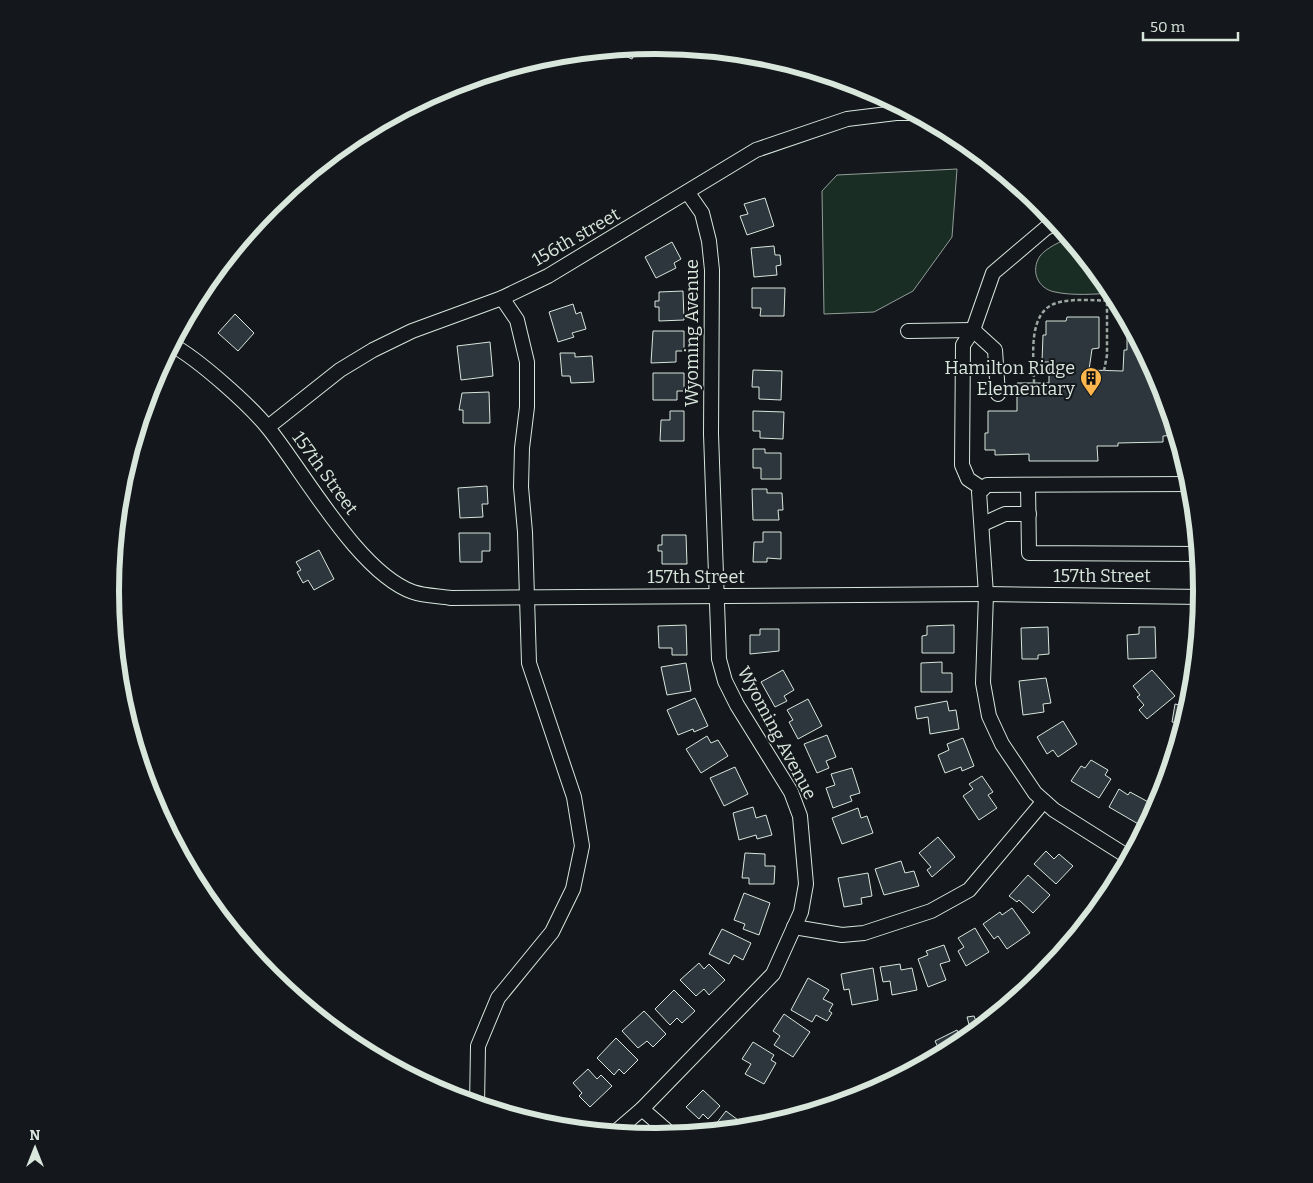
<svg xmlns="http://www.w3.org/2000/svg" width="1313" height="1183" font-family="Bitter,serif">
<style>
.green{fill:#1a2d24;stroke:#939e99}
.building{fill:#2c363c;stroke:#d8e6dc}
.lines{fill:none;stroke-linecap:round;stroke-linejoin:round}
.minor-casing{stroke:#d8e6dc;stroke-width:16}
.path{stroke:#9da8a2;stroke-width:2.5;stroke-dasharray:4 2.5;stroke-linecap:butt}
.minor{stroke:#14181c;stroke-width:14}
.labels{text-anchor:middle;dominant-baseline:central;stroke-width:4;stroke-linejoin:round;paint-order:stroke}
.street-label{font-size:18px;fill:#d8e6dc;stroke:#14181c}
.poi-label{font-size:18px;fill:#d8e6dc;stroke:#14181c;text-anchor:end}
.rim{fill:none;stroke:#d8e6dc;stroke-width:6}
</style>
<rect width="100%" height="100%" fill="#14181c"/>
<g class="green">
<path d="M957,169L952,237L913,291L874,312L824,314L822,191L837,175Z"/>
<path d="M1070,238L1111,288L1114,293C1096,294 1073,296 1055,292C1038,289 1030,271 1040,256C1046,248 1061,241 1070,238Z"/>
</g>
<g class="building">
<path d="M638,47L632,59L611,50Z"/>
<path d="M765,198L774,226L747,235L740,216L748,214L744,204Z"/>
<path d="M672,242L681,259L674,263L676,268L656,278L645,257Z"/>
<path d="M774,246L775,255H780L781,265L776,266L777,275L754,277L751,248Z"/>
<path d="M752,288H785L784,316H760L761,308H752Z"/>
<path d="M683,291L684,320L659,321V307H655V301H659V292Z"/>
<path d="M573,304L576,314L581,312L586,329L572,333L574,337L558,342L549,312Z"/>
<path d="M235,314L254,333L238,351L218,333Z"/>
<path d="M1067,317H1099V348L1092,349L1089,370L1123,371L1124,350H1127V336H1137L1162,383L1177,435L1163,436V442L1118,443V446H1097L1098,461H1029V454L995,455V450H985V433H988V411H1017V383H1049V362H1042L1043,335H1046V321H1066Z"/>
<path d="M653,331H684V351H676V362L651,363Z"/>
<path d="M490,342L493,376L461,380L457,346Z"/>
<path d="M560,353H575V357L592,356L594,382L571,383L570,376H562Z"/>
<path d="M753,370L782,371L781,400L759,399V387H752Z"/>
<path d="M653,373H684V391H677V400H653Z"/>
<path d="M489,392L490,423H463V410H459L462,393Z"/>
<path d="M670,411H684V441H660L661,420H670Z"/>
<path d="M753,411L784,412L783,439L760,438V431H753Z"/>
<path d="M753,449H765V453H781V479H761V468H753Z"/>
<path d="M487,486L488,504H482L483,517L460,518L458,488Z"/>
<path d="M752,489H767V493H782L783,510H778L779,520H753Z"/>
<path d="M763,532H781V559L767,558V562H753L754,542H763Z"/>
<path d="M459,533H490V551H482V562H460Z"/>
<path d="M662,535H686L687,564H662V551H658V545H662Z"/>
<path d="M319,550L334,579L314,590L308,580L303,583L297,572L301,570L296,562Z"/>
<path d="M686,625L687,655H672V648H659L658,626Z"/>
<path d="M954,625V653H922V636L927,635V626Z"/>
<path d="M1048,627L1049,654L1038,655V659H1022L1021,628Z"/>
<path d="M1139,627H1155L1156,658L1128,659L1127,635L1139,634Z"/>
<path d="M760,629H779V651L750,654V635H760Z"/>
<path d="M942,662V673H952V692H921V663Z"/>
<path d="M686,663L691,691L667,695L661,667Z"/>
<path d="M783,670L794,690L784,696L787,701L775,707L761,682Z"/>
<path d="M1152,670L1175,696L1147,719L1139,710L1144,705L1137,697L1140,695L1133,686Z"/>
<path d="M1046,678L1051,703L1043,704L1044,712L1023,715L1019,681Z"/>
<path d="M695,698L708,726L694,732L693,729L678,735L667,710Z"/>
<path d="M808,699L822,726L798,739L789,722L793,720L787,710Z"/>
<path d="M947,701L949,711L956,710L959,729L930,734L928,717L917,719L915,707Z"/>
<path d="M1175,704L1190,707L1185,724L1172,722Z"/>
<path d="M1063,721L1077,744L1058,757L1053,750L1047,754L1037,737Z"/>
<path d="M827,735L836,757L826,761L829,768L817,773L804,744Z"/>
<path d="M707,736L711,743L718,740L728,756L701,773L686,749Z"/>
<path d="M963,738L974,766L962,771L961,767L945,773L938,755L949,750L947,744Z"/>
<path d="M1091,760L1108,770L1105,775L1111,779L1099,798L1071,781L1081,766L1085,768Z"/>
<path d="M735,767L748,794L724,806L710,778Z"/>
<path d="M852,768L860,793L850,796L852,801L833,808L826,788L835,785L831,774Z"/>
<path d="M982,776L993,792L988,795L997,808L979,820L963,796L973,789L969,784Z"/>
<path d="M1119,789L1128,795L1130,792L1152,804L1140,825L1109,807Z"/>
<path d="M753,807L756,818L766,815L772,835L757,839L756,835L739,840L733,813Z"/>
<path d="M858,808L861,818L867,816L873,833L842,844L832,818Z"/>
<path d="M938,837L955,857L932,877L927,870L931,867L919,853Z"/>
<path d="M1046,851L1054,859L1059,854L1073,866L1056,884L1034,864Z"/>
<path d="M745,853L765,854V866H775L774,884H749V878H742Z"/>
<path d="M901,861L905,873L914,871L919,886L884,895L875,869Z"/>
<path d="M868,873L872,896L861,898L862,904L844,907L838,878Z"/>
<path d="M1028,875L1050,895L1033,913L1019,900L1017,902L1009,896Z"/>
<path d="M1106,892L1110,896L1098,911L1093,907Z"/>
<path d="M744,893L770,903L759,935L743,929L745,924L734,920Z"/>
<path d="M1012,908L1030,933L1007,949L998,936L994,939L983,924L1000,912L1002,915Z"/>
<path d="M975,928L989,952L966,966L958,951L964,947L958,938Z"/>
<path d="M722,929L751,943L743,960L734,955L729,964L709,954Z"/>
<path d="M944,945L950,961L940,964L946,980L928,987L918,959L928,955L926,951Z"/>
<path d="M699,963L704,969L709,964L725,980L709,995L704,989L696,996L680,980Z"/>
<path d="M900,964L901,970L912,968L917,990L892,995L890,981L883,982L880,967Z"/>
<path d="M873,968L878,1000L852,1005L849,989L844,990L841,974Z"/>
<path d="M808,978L829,990L823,999L833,1004L829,1011L832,1013L827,1021L816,1015L812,1022L791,1010Z"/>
<path d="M674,990L695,1011L682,1023L677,1018L670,1025L655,1009Z"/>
<path d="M644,1011L666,1034L653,1047L647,1041L638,1048L622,1031Z"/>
<path d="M784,1014L810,1032L793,1057L774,1045L780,1036L773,1031Z"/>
<path d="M974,1016L976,1021L993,1019L972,1036L967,1017Z"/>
<path d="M957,1030L964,1043L942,1056L935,1041Z"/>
<path d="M616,1038L638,1060L624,1074L619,1069L614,1075L597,1058Z"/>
<path d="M753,1042L774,1055L771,1060L776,1063L764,1084L745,1074L751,1064L742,1059Z"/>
<path d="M926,1053L932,1061L911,1072L908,1068Z"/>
<path d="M588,1069L597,1079L601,1075L612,1086L590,1107L579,1096L582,1093L573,1083Z"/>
<path d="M703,1090L720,1106L708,1119L703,1114L699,1119L686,1107Z"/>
<path d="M726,1111L746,1126L744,1129L709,1133Z"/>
</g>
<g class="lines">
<g class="minor-casing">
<g id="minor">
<path d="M908,331L973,330L995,350L998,394"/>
<path d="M172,345C198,359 250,405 269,429C305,474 359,573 413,592C425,596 439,596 451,598L986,594L1203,597"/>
<path d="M268,427L340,370L373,350L412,331L502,298L548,276L756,150L847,119L896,113H915"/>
<path d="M1028,485L1029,553L1199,554"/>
<path d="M983,489L968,479L962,465L963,345L973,330L993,273L1046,228L1057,223"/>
<path d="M983,524L1005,514H1029"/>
<path d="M1130,858L1054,810L1035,793L1002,744L989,716L983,683L986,594L979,492L987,485L1192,484"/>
<path d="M794,927L842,935L864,933L931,911L969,890L1044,801"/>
<path d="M477,1105L478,1046L498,998L552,932L573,889L582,846L574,797L529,663L525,532L521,487L522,448L527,407V362L517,320L502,298"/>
<path d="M642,1109L673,1136"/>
<path d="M613,1134L642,1109L773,974L801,912L806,884L800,816L791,792L737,705L725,681L719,659L711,434L712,270L709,241L702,213L688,193"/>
</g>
</g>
<g class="path">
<path d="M1104,371L1107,355V301"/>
<path d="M1034,383C1034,357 1026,309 1060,302C1078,298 1100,301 1118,301"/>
</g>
<use href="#minor" class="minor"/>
</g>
<defs>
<g id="building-pin" transform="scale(1.125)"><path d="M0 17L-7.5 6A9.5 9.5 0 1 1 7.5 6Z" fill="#ffb74d" stroke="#14181c"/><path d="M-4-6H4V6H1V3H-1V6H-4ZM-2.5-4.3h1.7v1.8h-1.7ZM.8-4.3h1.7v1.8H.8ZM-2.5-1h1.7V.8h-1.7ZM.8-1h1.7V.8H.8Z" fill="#111"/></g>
</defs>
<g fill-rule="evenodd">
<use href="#building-pin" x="1091" y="378"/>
</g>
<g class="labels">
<g class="street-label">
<text transform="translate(576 237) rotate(-30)">156th street</text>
<text transform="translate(692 333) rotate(-90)">Wyoming Avenue</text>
<text transform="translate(325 473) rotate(54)">157th Street</text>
<text x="1102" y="576">157th Street</text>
<text x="696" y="577">157th Street</text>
<text transform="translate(777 733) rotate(62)">Wyoming Avenue</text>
</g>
<g class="poi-label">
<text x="1075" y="368">Hamilton Ridge<tspan x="1075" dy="21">Elementary</tspan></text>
</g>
</g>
<path d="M0 0H1313V1183H0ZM119 591a537 537 0 1 1 1074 0a537 537 0 1 1-1074 0Z" fill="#14181c" fill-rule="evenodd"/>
<path class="rim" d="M119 591a537 537 0 1 1 1074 0a537 537 0 1 1-1074 0Z"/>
<g transform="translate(35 1148)" stroke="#14181c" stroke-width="4" paint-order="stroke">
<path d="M0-4L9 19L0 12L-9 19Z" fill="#d8e6dc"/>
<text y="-8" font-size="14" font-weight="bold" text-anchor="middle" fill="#d8e6dc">N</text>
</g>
<path d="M1143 32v8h95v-8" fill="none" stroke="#d8e6dc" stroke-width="2.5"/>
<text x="1150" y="32" font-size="15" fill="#d8e6dc" stroke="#14181c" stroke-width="4" paint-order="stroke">50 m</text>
</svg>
